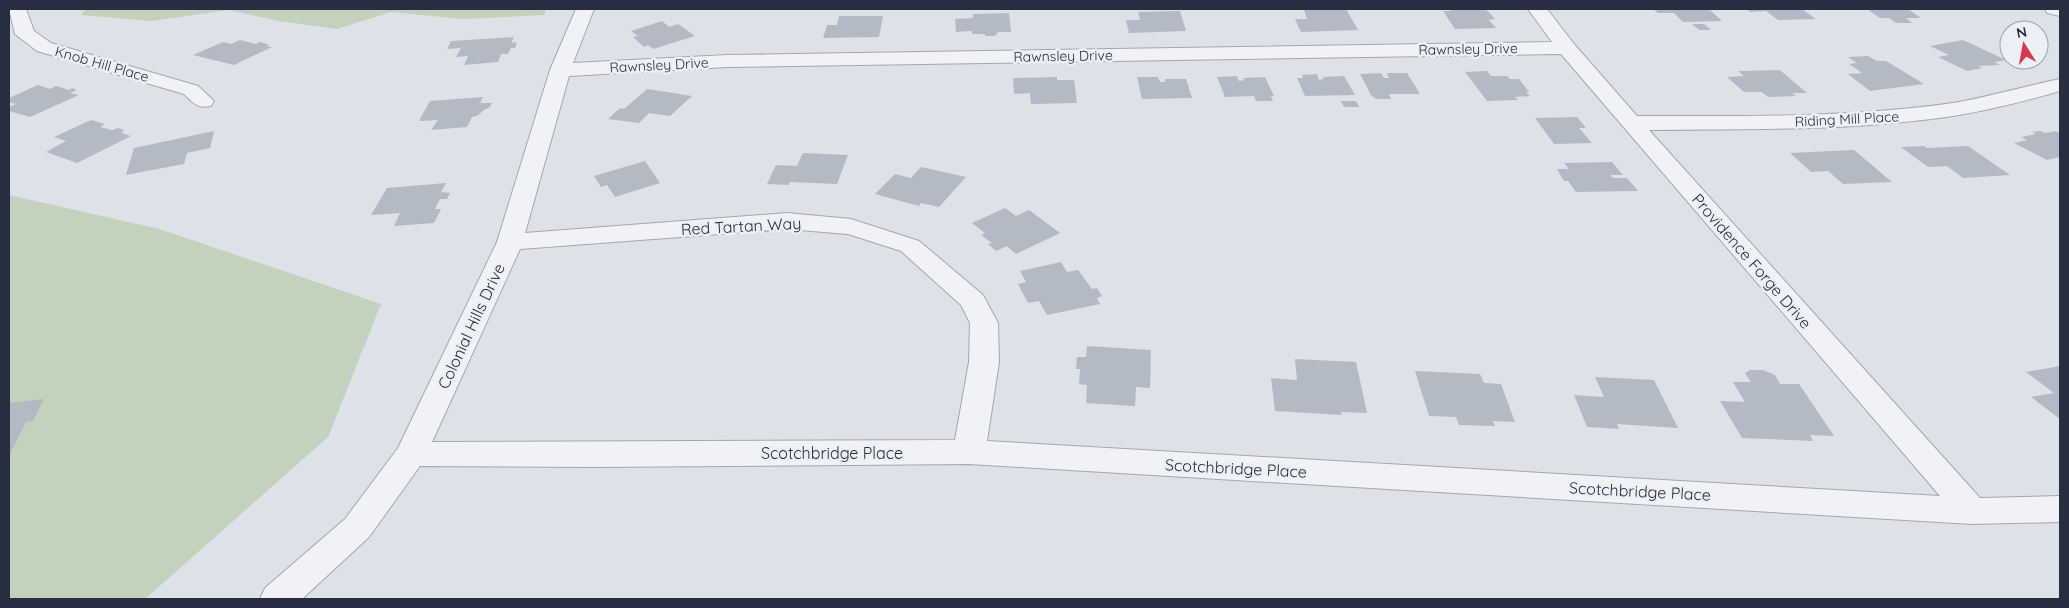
<svg xmlns="http://www.w3.org/2000/svg" width="2069" height="608" font-family="Quicksand,sans-serif">
<style>
.green{fill:#c2d2bd}
.building{fill:#b4bac5}
.lines{fill:none;stroke-linecap:round;stroke-linejoin:round}
.minor-casing{stroke:#a2a8b2;stroke-width:2}
.minor{fill:#f0f2f6;fill-rule:evenodd}
.labels{text-anchor:middle;dominant-baseline:central;stroke-width:5;stroke-linejoin:round;paint-order:stroke}
.far-street-label{font-size:14px;fill:#262e3f;stroke:#ecf0f5}
.street-label{font-size:16px;fill:#262e3f;stroke:#ecf0f5}
</style>
<rect width="100%" height="100%" fill="#dde1e8"/>
<g class="green">
<path d="M86,9H546L544,15L463,19L391,12L337,29L279,21L229,10L151,21L81,15Z"/>
<path d="M9,195L159,229L381,304L328,437L145,599H9Z"/>
</g>
<g class="building">
<path d="M1346,9L1358,30L1301,32L1295,19H1307L1304,10Z"/>
<path d="M1450,9H1482L1488,11L1495,19L1489,20L1496,28L1455,29L1443,11H1451Z"/>
<path d="M1653,9H1709L1722,21L1683,22L1674,13H1658Z"/>
<path d="M1747,9H1802L1816,19L1778,20L1766,11L1750,12Z"/>
<path d="M1867,9H1908L1921,18H1906L1912,23H1896L1889,18H1880Z"/>
<path d="M1180,11L1186,31L1129,33L1126,20H1140L1138,12Z"/>
<path d="M1009,13L1011,32H998L995,36H985V34H972V31L956,32L955,19L973,18V14Z"/>
<path d="M839,16H883L879,37L823,38L827,25H837Z"/>
<path d="M662,21L669,27L678,24L695,36L653,49L648,45L644,47L633,37L638,36L631,31Z"/>
<path d="M1692,24H1704L1711,30H1699Z"/>
<path d="M514,37L511,43L517,42L515,48H511L508,54H501L498,62L464,65L468,56L456,57L461,48L447,49L451,41Z"/>
<path d="M240,40L256,44L260,42L270,45L266,46L272,47L234,65L193,55L223,42L231,44Z"/>
<path d="M1963,40L2006,60L1994,62L2000,65L1978,66L1982,68L1967,71L1938,57L1949,55L1930,46Z"/>
<path d="M1868,56L1877,61H1886L1924,84L1870,91L1848,74L1862,73L1849,64L1857,63L1848,57Z"/>
<path d="M1780,70L1807,93H1792L1796,96L1768,97L1762,92H1744L1727,77L1744,76L1738,71Z"/>
<path d="M1487,71L1491,76H1507L1510,79H1519L1529,92H1526L1530,96L1515,97L1518,100L1487,101L1465,72Z"/>
<path d="M1381,73L1384,78H1389L1387,73H1407L1420,94H1389L1391,99H1376L1371,95L1360,74Z"/>
<path d="M1317,74L1319,80L1324,79L1323,77L1344,76L1355,95L1305,96L1297,78H1303L1302,75Z"/>
<path d="M1237,76L1239,81L1244,80L1243,78L1265,77L1274,96H1271L1273,101H1256L1254,96L1225,97L1217,77Z"/>
<path d="M1057,77V80H1074L1077,103L1031,104L1030,93L1014,94L1013,78Z"/>
<path d="M1137,77H1158L1160,82H1165V79H1186L1192,98L1142,99Z"/>
<path d="M38,85L50,89L56,86L69,90L72,88L77,90L70,93L79,95L30,117L9,111V107L16,104L9,102V98Z"/>
<path d="M647,89L692,96L670,116L649,113L639,123L608,119L620,108L624,109Z"/>
<path d="M483,97L480,103H492L489,108L485,109L477,116L472,117L467,127L431,130L438,120L419,121L430,101Z"/>
<path d="M1341,101H1356L1359,107H1344Z"/>
<path d="M1577,117L1586,128H1579L1592,143L1554,144L1535,118Z"/>
<path d="M91,120L105,124L100,127L112,130L118,128L124,130L121,133L131,136L77,163L46,152L66,141L54,137Z"/>
<path d="M214,131L210,148L187,153L184,164L126,175L134,148Z"/>
<path d="M2040,131L2045,133L2056,131L2060,133V157L2047,160L2014,143L2027,140L2021,137L2036,134L2032,132Z"/>
<path d="M1924,146L1927,148L1968,146L2010,175L1963,178L1947,166L1928,167L1901,147Z"/>
<path d="M1854,150L1892,182L1843,184L1828,171L1811,172L1790,153Z"/>
<path d="M803,153L848,155L837,184L790,182L789,185L767,184L776,165L797,166Z"/>
<path d="M645,161L660,183L615,197L607,185L601,187L594,176Z"/>
<path d="M1612,162L1623,175H1610L1613,178H1627L1638,191L1576,192L1568,181H1564L1557,169H1569L1564,163Z"/>
<path d="M921,167L966,177L939,207L921,203L919,206L875,194L895,174L911,178Z"/>
<path d="M446,183L441,192L450,193L447,199H440L435,209H441L434,223L394,226L400,213L371,215L387,188Z"/>
<path d="M1005,208L1016,216L1029,210L1060,233L1016,254L1007,246L996,251L988,244L992,243L981,235L985,233L972,223Z"/>
<path d="M1061,262L1067,272L1078,270L1092,289L1097,288L1102,296L1097,298L1100,304L1047,315L1039,301L1028,303L1018,284L1026,282L1020,271Z"/>
<path d="M1087,346L1151,350L1150,388L1136,387L1135,406L1086,403L1087,385L1079,384L1080,369H1076L1077,357H1086Z"/>
<path d="M1295,359L1356,362L1367,413L1341,412L1342,415L1275,411L1271,378L1297,380Z"/>
<path d="M2060,366V419L2031,397L2054,393L2026,372Z"/>
<path d="M1750,370H1763L1775,375L1780,384H1799L1834,436L1810,435L1813,441L1742,438L1720,401L1745,402L1733,382H1751L1745,373Z"/>
<path d="M1415,371L1480,374L1484,383L1501,384L1515,422L1493,421L1495,426L1459,425L1456,417L1429,416Z"/>
<path d="M1595,377L1654,380L1678,428L1617,424L1619,429L1587,427L1574,395L1604,397Z"/>
<path d="M44,399L33,421L26,422L9,456V403Z"/>
</g>
<g class="lines">
<g class="minor-casing">
<g id="minor">
<path d="M9,9H26L34,31L51,43L198,86L214,101L211,106C198,109 193,103 184,94L37,51L15,34Z"/>
<path d="M576,9H594L573,63L727,55L1552,42L1528,9H1547L1574,44L1637,116C1742,116 1848,118 1953,103C1989,97 2024,86 2060,79V91C2025,101 1989,110 1953,116C1852,131 1750,129 1649,130L1980,498L2060,496V522L1972,524L969,464L594,467L420,466L369,537L302,599H260L265,588L345,519L398,448L497,242L550,70ZM1561,54L1940,496L987,441L999,362L998,323L983,295L919,241L851,219L787,213L525,233L569,76L727,67ZM787,229L848,234L901,251L961,305L970,323L969,362L955,440L432,442L520,249Z"/>
<path d="M2045,9H2060V16L2047,13Z"/>
</g>
</g>
<use href="#minor" class="minor"/>
</g>
<g class="labels">
<g class="far-street-label">
<text transform="translate(1468 49) rotate(-1)">Rawnsley Drive</text>
<text transform="translate(1063 56) rotate(-1)">Rawnsley Drive</text>
<text transform="translate(102 64) rotate(16)">Knob Hill Place</text>
<text transform="translate(659 65) rotate(-3)">Rawnsley Drive</text>
<text transform="translate(1847 119) rotate(-3)">Riding Mill Place</text>
</g>
<g class="street-label">
<text transform="translate(741 226) rotate(-3)">Red Tartan Way</text>
<text transform="translate(1752 261) rotate(49)">Providence Forge Drive</text>
<text transform="translate(471 326) rotate(-65)">Colonial Hills Drive</text>
<text x="832" y="453">Scotchbridge Place</text>
<text transform="translate(1236 468) rotate(3)">Scotchbridge Place</text>
<text transform="translate(1640 491) rotate(3)">Scotchbridge Place</text>
</g>
</g>
<rect width="2069" height="608" fill="none" stroke="#262e3f" stroke-width="20"/>
<g transform="translate(2024 45) rotate(349)"><circle r="24" fill="#ecf0f5" stroke="#9da2ac"/>
<path d="M0-4L9 19L0 12L-9 19Z" fill="#d53a4e"/>
<text y="-8" font-size="14" font-weight="bold" text-anchor="middle" fill="#262e3f">N</text>
</g>
</svg>
